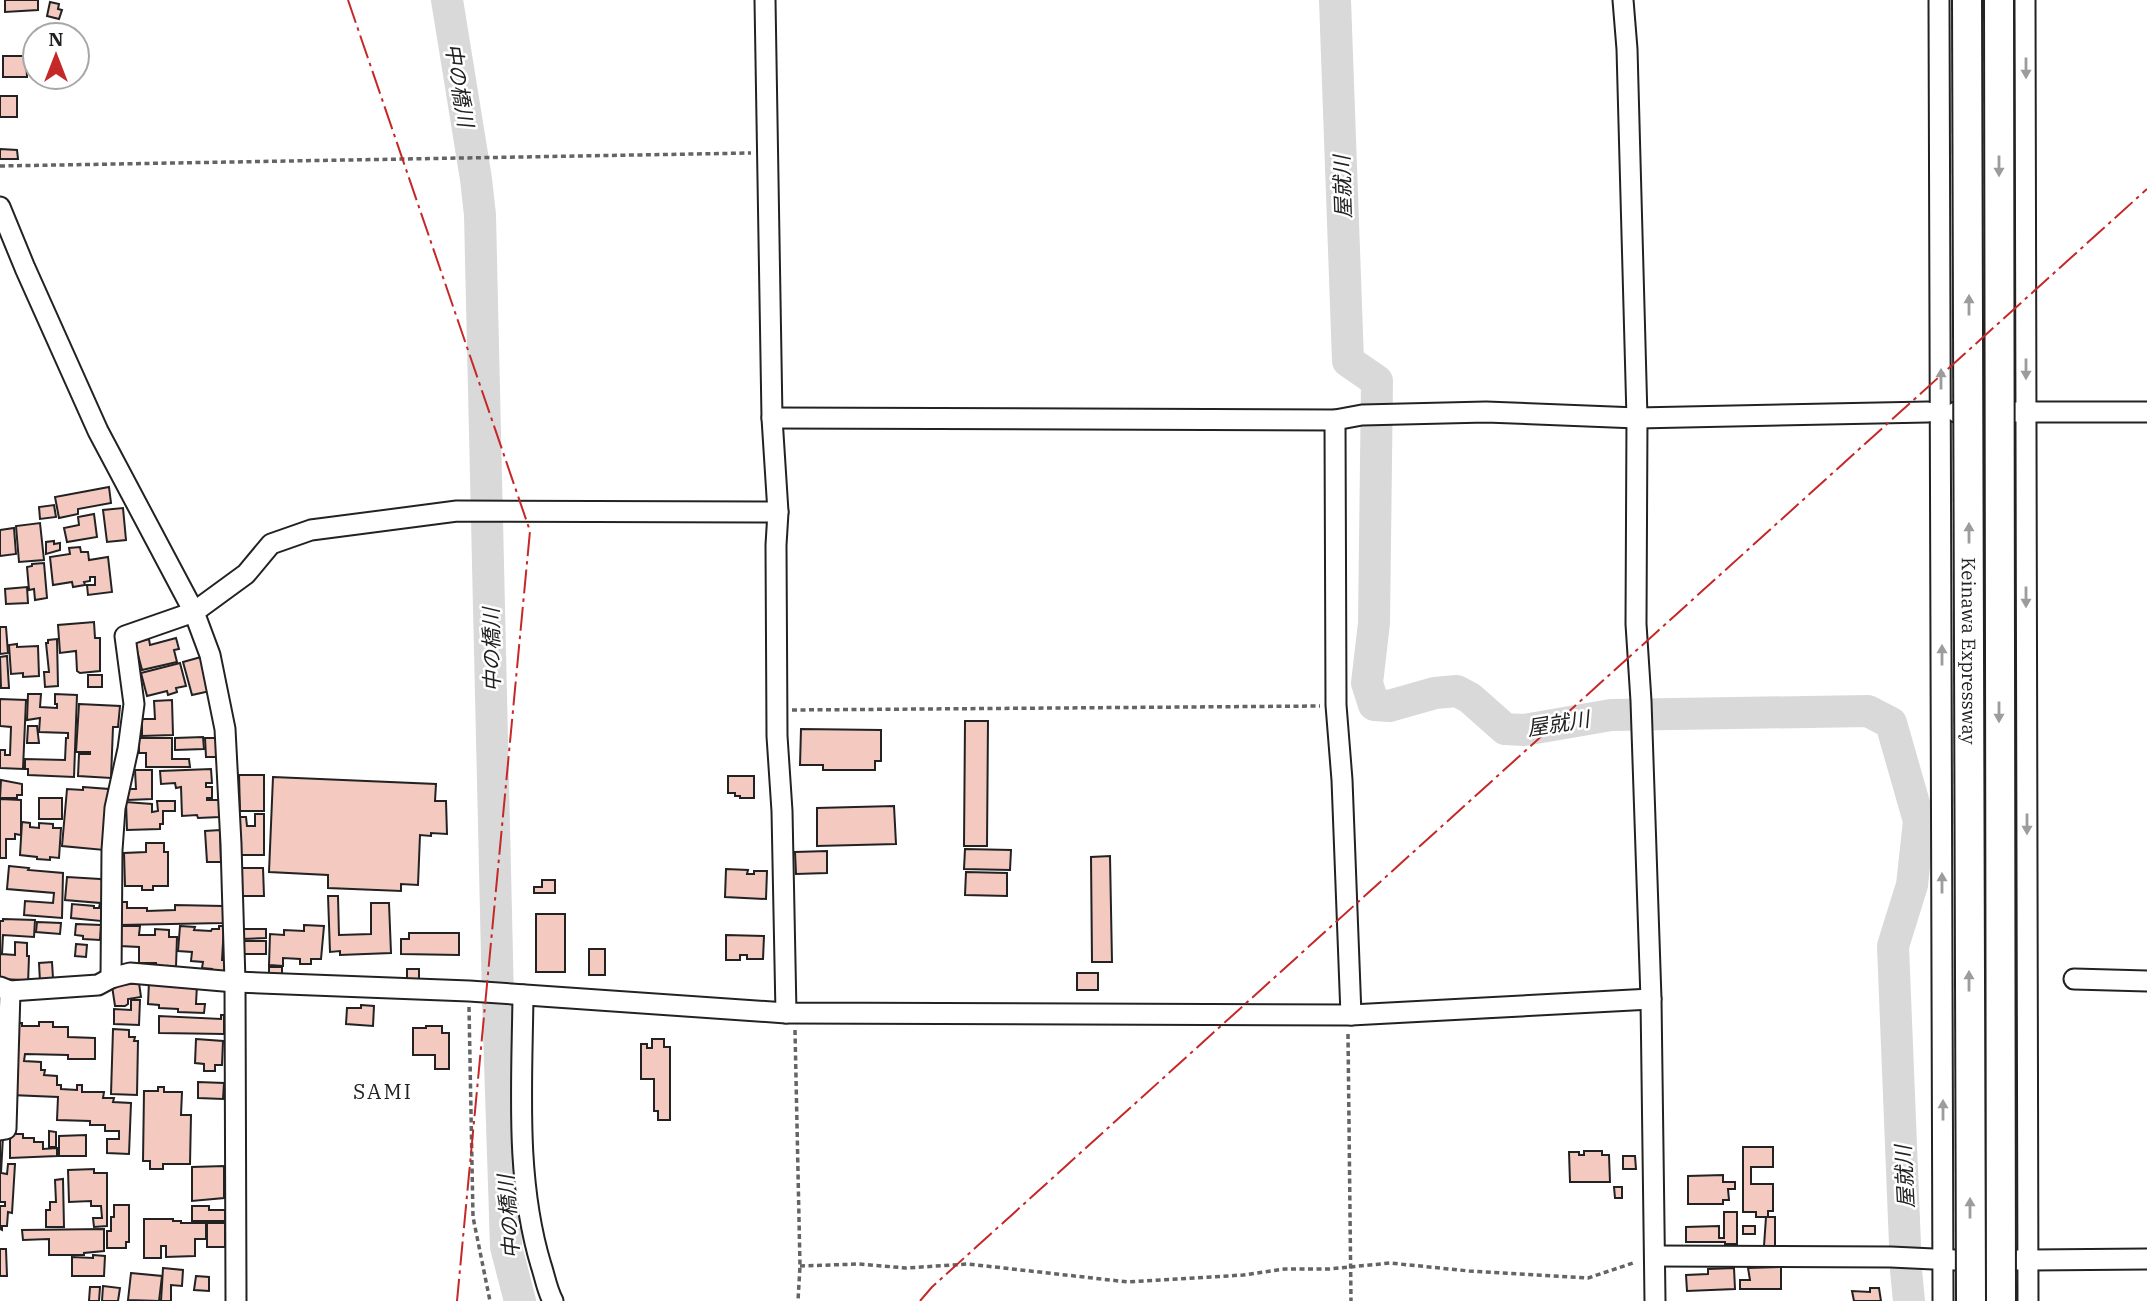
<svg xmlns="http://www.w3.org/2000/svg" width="2147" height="1301" font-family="'IBM Plex Serif','Noto Sans JP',serif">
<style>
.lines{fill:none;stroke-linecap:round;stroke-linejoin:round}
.river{stroke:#d9d9d9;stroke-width:32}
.building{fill:#f3c9c0;stroke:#222;stroke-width:2}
.minor-casing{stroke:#222;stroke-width:23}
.path{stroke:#646464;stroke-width:3.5;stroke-dasharray:5 3.5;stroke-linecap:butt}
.minor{stroke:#fff;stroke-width:19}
.highway-bridge-casing{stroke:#222;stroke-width:32;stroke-linecap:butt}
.highway-bridge{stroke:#fff;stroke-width:28}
.power{stroke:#c62828;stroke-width:2;stroke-dasharray:24 5 3.5 5;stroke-linecap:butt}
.oneway{fill:#9c9c9c}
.labels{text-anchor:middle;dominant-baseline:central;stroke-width:5;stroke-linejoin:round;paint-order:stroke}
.street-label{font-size:19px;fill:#222;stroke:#fff}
.water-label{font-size:21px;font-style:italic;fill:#222;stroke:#fff}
.neighbourhood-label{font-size:21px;letter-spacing:2px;fill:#222;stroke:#fff}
</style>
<rect width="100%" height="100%" fill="#fff"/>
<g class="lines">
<g class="river">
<path d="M447,0L476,179L480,215L498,1000L506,1247L520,1301"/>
<path d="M1335,0L1348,361L1377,381L1374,623L1367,683L1374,705L1389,706L1435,693L1457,691L1470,698L1505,729L1524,730L1611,715L1868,711L1891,723L1919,821L1912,885L1893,946L1906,1270L1909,1301"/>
</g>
</g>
<g class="building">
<path d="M5,0H38V10L5,12Z"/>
<path d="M50,2L59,4L58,9L62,10L59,19L47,16Z"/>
<path d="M3,56H26L27,77H3Z"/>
<rect x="0" y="96" width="17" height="21"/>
<path d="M0,149L17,150L18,159H0Z"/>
<path d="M109,487L111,503L78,509V514L59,518L55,497Z"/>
<path d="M54,505L56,517L40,519L39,507Z"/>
<path d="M123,508L126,540L107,542L103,510Z"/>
<path d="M94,514L97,537L67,542L64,528L79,525L78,517Z"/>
<path d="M40,523L44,560L19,562L16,526Z"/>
<path d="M14,528L16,554L0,556V530Z"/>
<path d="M54,541V544L60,543V550L46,554V542Z"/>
<path d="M80,547L81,552H88L89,560L108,557L112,592L88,595L87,585H95V577H90V581L84,582L85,585L73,587L72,582L53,585L50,557L70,554L69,548Z"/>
<path d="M44,563L47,598L35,600L34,589L29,590L27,567L32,566V564Z"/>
<path d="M27,587L28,603L6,604L5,589Z"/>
<path d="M94,622L95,638H100V671L80,673L77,671L76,651L60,653L58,625Z"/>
<path d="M0,627H6L8,653L0,654Z"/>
<path d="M176,638L179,649L174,650L177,662L142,670L135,643L149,639L150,645Z"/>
<path d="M57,639L58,686L45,687L44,672H49L46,643H48V640Z"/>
<path d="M17,644V647L38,646L39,676L23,677V673L11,674L9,645Z"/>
<path d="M7,656L9,688H1L0,657Z"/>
<path d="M201,657L210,691L192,695L183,662Z"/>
<path d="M180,663L186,686L176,688L177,692L168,695L167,691L147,696L141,673Z"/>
<rect x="88" y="675" width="14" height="12"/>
<path d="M28,694H41L40,707L57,708V704H55V694L77,695L74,777L28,775V769H25V759L65,760L66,738H68V733L39,732L40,718L27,720Z"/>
<path d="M0,699L26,700L23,769L0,768V750H5V755H10L11,727L0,726Z"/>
<path d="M172,700L173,735L142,736V719H155L154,701Z"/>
<path d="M79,704L120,706L118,727H113L111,778L78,776L79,754H90V752H76Z"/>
<path d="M965,721H988L987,846H964Z"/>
<path d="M28,726H37L39,743H27Z"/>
<path d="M801,729L881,730V761H875V770H823V765H800Z"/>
<path d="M203,737L204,749L175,750V738Z"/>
<path d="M139,738H172V759H189L190,767H146V753H139Z"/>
<path d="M205,738H219V757H206Z"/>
<path d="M211,769L212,783H206V787H212V798H207V800H220V817L198,818L197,815L182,816L181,787L176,788L175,783L161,784L160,771Z"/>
<path d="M135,770H152V799L128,800V789H136Z"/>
<path d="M239,775H264V811H240Z"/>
<path d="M728,776H754V798H740V796H735V793H728Z"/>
<path d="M273,777L436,784L435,801H446L447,834L431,833V836L420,835L418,885L401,884V891L328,888V875L269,872Z"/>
<path d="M1,780L22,784V795H17V798H0Z"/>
<path d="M83,787L109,789L104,850L62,846L67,789L83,790Z"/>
<rect x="39" y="798" width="23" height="21"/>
<path d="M0,799L21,800V835L15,834V839H6V858H0Z"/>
<path d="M157,801H175V811H163V824H160V829L127,830L126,802L152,804V812L158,811Z"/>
<path d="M894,806L896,844L817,846V808Z"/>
<path d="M255,814H264V855H240L239,817H246L247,826H255Z"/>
<path d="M22,822L30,823V827L39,828V823L53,824V828H61L59,858L50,857V860L37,859V857L20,855Z"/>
<path d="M220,830L221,862H207L205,831Z"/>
<path d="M146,843H164V852H168V886H153V890H142V886H125L124,853L146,852Z"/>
<path d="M965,849L1011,850L1010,870L964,869Z"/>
<path d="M827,851V873L796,874L795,852Z"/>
<path d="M1110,856L1112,962H1092L1091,857Z"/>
<path d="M9,866L29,868L28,870L63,873L62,918L24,915L25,901L53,903L54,893L7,889Z"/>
<path d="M239,868H263L264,896H239Z"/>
<path d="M726,869L748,870L747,874H754V871H767L766,899L725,897Z"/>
<path d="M966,872L1007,873V896L965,895Z"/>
<path d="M67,877L100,879L103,881L101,921L71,918L72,904L94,906V908H99L100,903L65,900Z"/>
<path d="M542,880H555V893H534V887H542Z"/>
<path d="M328,896H338L339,935L371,934V903H389L391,953L340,955V951L330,952Z"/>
<path d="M119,902H127V908H147V911L175,910V905L223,906V923L120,925Z"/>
<rect x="536" y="914" width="29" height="58"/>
<path d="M3,919L35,920L34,937L3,935L2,954L15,955V942L27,943V956H29L28,984H22V980L0,979V921H3Z"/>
<path d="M37,922L61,923L60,934L36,932Z"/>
<path d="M76,924L101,925L100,940L83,939V936L75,935Z"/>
<path d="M304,925L324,926L321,959H311V964H300V959L283,958V966L269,965L270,934L284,935V930L304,931Z"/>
<path d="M121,926H140L139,935H155V929L169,930V937H177L176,967L168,966V969H156V963H139V947L120,946Z"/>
<path d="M180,926L195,927L194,930L211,931L212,929H219V926H224L222,960H225L224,976L211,975L212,969L202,968L203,962L191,961L192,952L178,951Z"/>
<path d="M242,929H266V938L242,939Z"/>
<path d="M409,933H459V955L401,954V939H409Z"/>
<path d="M726,935L764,936L763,959H747V955H740V960H726Z"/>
<rect x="241" y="941" width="25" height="13"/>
<path d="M76,944L87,945L86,957L75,956Z"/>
<rect x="589" y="949" width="16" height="26"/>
<path d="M52,962L53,978H58L40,982L39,963Z"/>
<rect x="269" y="967" width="13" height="8"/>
<rect x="407" y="969" width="12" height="11"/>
<rect x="1077" y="973" width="21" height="17"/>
<path d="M149,981L197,985L196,1004H205L204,1013L178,1012V1009L159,1008V1005L148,1004Z"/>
<path d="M139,983L141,997L128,999V1004L125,1006H115L112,986Z"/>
<path d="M131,1000H140L139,1025L114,1024V1009L131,1010Z"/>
<path d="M361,1005L374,1006L373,1026L346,1024L347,1008H361Z"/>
<path d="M221,1015H224V1034L159,1033V1016L221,1019Z"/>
<path d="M39,1022H53V1027H68V1037L95,1038V1059H68V1055L25,1054L24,1061L41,1062V1070H45L44,1075L57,1076V1085H61V1089L77,1090V1085H82V1092H104L103,1098H114L113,1102L131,1103L129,1154L107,1153V1139H119V1131H105V1125H90V1121L57,1120L58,1097L11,1095L14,1023H22V1026H39Z"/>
<path d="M426,1026H442V1033H449V1069H435V1055H413V1028H426Z"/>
<path d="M113,1029L129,1030V1037H135L134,1041H138L137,1095L111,1094Z"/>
<path d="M196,1039L223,1041L222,1065H215V1071H204V1064L195,1063Z"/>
<path d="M652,1039H664V1047H670V1120H658V1111H654V1079H641V1044H647V1048H652Z"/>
<path d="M198,1082L224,1083L223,1099L198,1098Z"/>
<path d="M158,1087H164V1092H182L181,1115H191L190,1164H163V1169H150V1161H143L144,1091H158Z"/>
<path d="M49,1131L56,1132V1147H49Z"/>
<path d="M10,1134H23V1138H34V1142H43V1149L57,1148V1156L10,1158Z"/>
<path d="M0,1135L3,1136L1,1173L7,1174L8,1164H15L12,1213L8,1212L7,1226H2V1230L0,1229V1206H5V1202H0Z"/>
<path d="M86,1135V1156H59V1136Z"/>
<path d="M1743,1147H1773V1167H1751V1184H1773V1211H1768V1217H1775V1246H1764L1766,1217H1756V1212H1743Z"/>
<path d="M1584,1151H1602V1155H1609L1610,1182H1570L1569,1152H1579V1155H1584Z"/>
<path d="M1623,1156H1635L1636,1169H1623Z"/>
<path d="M224,1166V1198L192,1201V1167Z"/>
<path d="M94,1169V1173H107V1226L94,1227L93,1218H102L101,1206H91V1201L69,1202L68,1170Z"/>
<path d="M1723,1175V1182H1735V1189H1728L1729,1200H1723V1204H1688V1176Z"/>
<path d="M63,1179L64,1227H46V1210H50V1202H56L55,1180Z"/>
<path d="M1614,1187H1622V1198H1615Z"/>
<path d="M114,1205H129V1242H126V1248H107V1231H111V1217H114Z"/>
<path d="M192,1206H209V1210H225V1221H192Z"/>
<path d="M1724,1212H1737V1244H1725V1242H1686V1227L1719,1226V1238H1724Z"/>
<path d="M144,1219H173V1221H181V1223H206V1239H195V1256L166,1257V1246H161V1258H144Z"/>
<rect x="207" y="1223" width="18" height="24"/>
<rect x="1743" y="1226" width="12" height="8"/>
<path d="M104,1229V1251L84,1253V1255H49V1239L23,1240L22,1230Z"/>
<path d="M0,1249H6L7,1276H0Z"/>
<path d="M93,1255L105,1256L104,1276H72V1257L93,1258Z"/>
<path d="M1781,1267V1289H1740V1280H1750L1748,1268Z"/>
<path d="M163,1268L183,1270L182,1286L171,1285V1301H161Z"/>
<path d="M1734,1268L1735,1289L1687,1291L1686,1275L1708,1274V1269Z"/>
<path d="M131,1273L162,1276L159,1301L128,1300Z"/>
<path d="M196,1276L209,1277V1291L194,1290Z"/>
<path d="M103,1286L120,1288L118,1301H102Z"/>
<path d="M90,1287H100L99,1301H89Z"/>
<path d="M1870,1288H1879L1881,1301H1854L1852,1291L1870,1292Z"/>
</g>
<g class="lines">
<g class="minor-casing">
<g id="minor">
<path d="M765,0L772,418L778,512L776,545L777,736L782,811L786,1013"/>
<path d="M1623,0L1627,49L1637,418L1636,624L1641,701L1651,999L1655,1301"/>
<path d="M1939,0L1943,1301"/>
<path d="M2025,0L2028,1301"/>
<path d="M0,207L25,268L98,431L194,612L210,655L225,729L231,844L235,982L236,1301"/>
<path d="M1956,412H2147"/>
<path d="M772,418L1335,420L1362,415L1486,412L1637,418L1928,412"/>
<path d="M1335,420L1336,705L1342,780L1351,1015"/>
<path d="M111,978L112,850L115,808L128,749L134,704L125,636L194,612L246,574L271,544L311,530L457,511L778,512"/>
<path d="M2074,979L2147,981"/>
<path d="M0,987L10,991L98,985L111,978L130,973L235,982L469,991L786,1013L1351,1015L1651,999"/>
<path d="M523,995C522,1085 515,1179 541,1265C545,1277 547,1290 553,1301"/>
<path d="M0,1130L6,1129L10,991"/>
<path d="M1655,1256L1891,1257L1955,1260"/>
<path d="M2017,1260L2147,1259"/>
</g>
</g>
<g class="path">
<path d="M0,166L751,153"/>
<path d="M792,710L1320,706"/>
<path d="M469,1007L473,1217L490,1301"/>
<path d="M795,1030L800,1266L798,1301"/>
<path d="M1348,1034L1351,1301"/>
<path d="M800,1266L859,1264L906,1268L968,1264L1128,1282L1243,1275L1285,1269H1329L1390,1263L1469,1271L1588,1278L1636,1262"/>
</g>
<use href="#minor" class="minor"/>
<g class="highway-bridge-casing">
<g id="highway-bridge">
<path id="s1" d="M1967,0L1971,1301"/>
<path d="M1999,0L2001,1301"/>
</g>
</g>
<use href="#highway-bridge" class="highway-bridge"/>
<g class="power">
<path d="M348,0L530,531L457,1301"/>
<path d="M920,1301L932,1287L2147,189"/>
</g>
</g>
<defs><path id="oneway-solid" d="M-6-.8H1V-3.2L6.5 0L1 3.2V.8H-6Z" transform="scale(1.75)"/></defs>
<g class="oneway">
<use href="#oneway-solid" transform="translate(2026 68) rotate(90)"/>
<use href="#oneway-solid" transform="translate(1999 166) rotate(90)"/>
<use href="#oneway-solid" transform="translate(1969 305) rotate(-90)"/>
<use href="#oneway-solid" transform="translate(2026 369) rotate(90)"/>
<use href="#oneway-solid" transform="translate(1941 379) rotate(-90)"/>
<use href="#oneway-solid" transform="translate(1969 533) rotate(-90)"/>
<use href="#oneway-solid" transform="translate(2026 597) rotate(90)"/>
<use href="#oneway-solid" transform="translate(1942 655) rotate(-90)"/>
<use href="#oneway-solid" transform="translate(1999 712) rotate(90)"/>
<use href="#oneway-solid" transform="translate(2027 824) rotate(90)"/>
<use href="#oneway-solid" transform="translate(1942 883) rotate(-90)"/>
<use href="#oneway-solid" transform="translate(1969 981) rotate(-90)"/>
<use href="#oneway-solid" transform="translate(1943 1110) rotate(-90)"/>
<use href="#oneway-solid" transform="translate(1970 1208) rotate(-90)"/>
</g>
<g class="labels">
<g class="street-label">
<text stroke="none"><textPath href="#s1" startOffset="651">Keinawa Expressway</textPath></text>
</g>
<g class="water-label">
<text transform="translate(460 85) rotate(81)">中の橋川</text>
<text transform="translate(1342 187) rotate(-92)">屋就川</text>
<text transform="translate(491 650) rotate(-91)">中の橋川</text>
<text transform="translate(1558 723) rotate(-9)">屋就川</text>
<text transform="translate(1904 1177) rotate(-93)">屋就川</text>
<text transform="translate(508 1217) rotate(-94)">中の橋川</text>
</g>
<g class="neighbourhood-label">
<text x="383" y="1091">SAMI</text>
</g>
</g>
<g transform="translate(56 56)"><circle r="33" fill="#ffffff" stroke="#a7a7a7" stroke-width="2"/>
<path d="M0-5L12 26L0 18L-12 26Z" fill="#c62828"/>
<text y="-10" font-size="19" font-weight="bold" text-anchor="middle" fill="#222222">N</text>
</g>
</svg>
